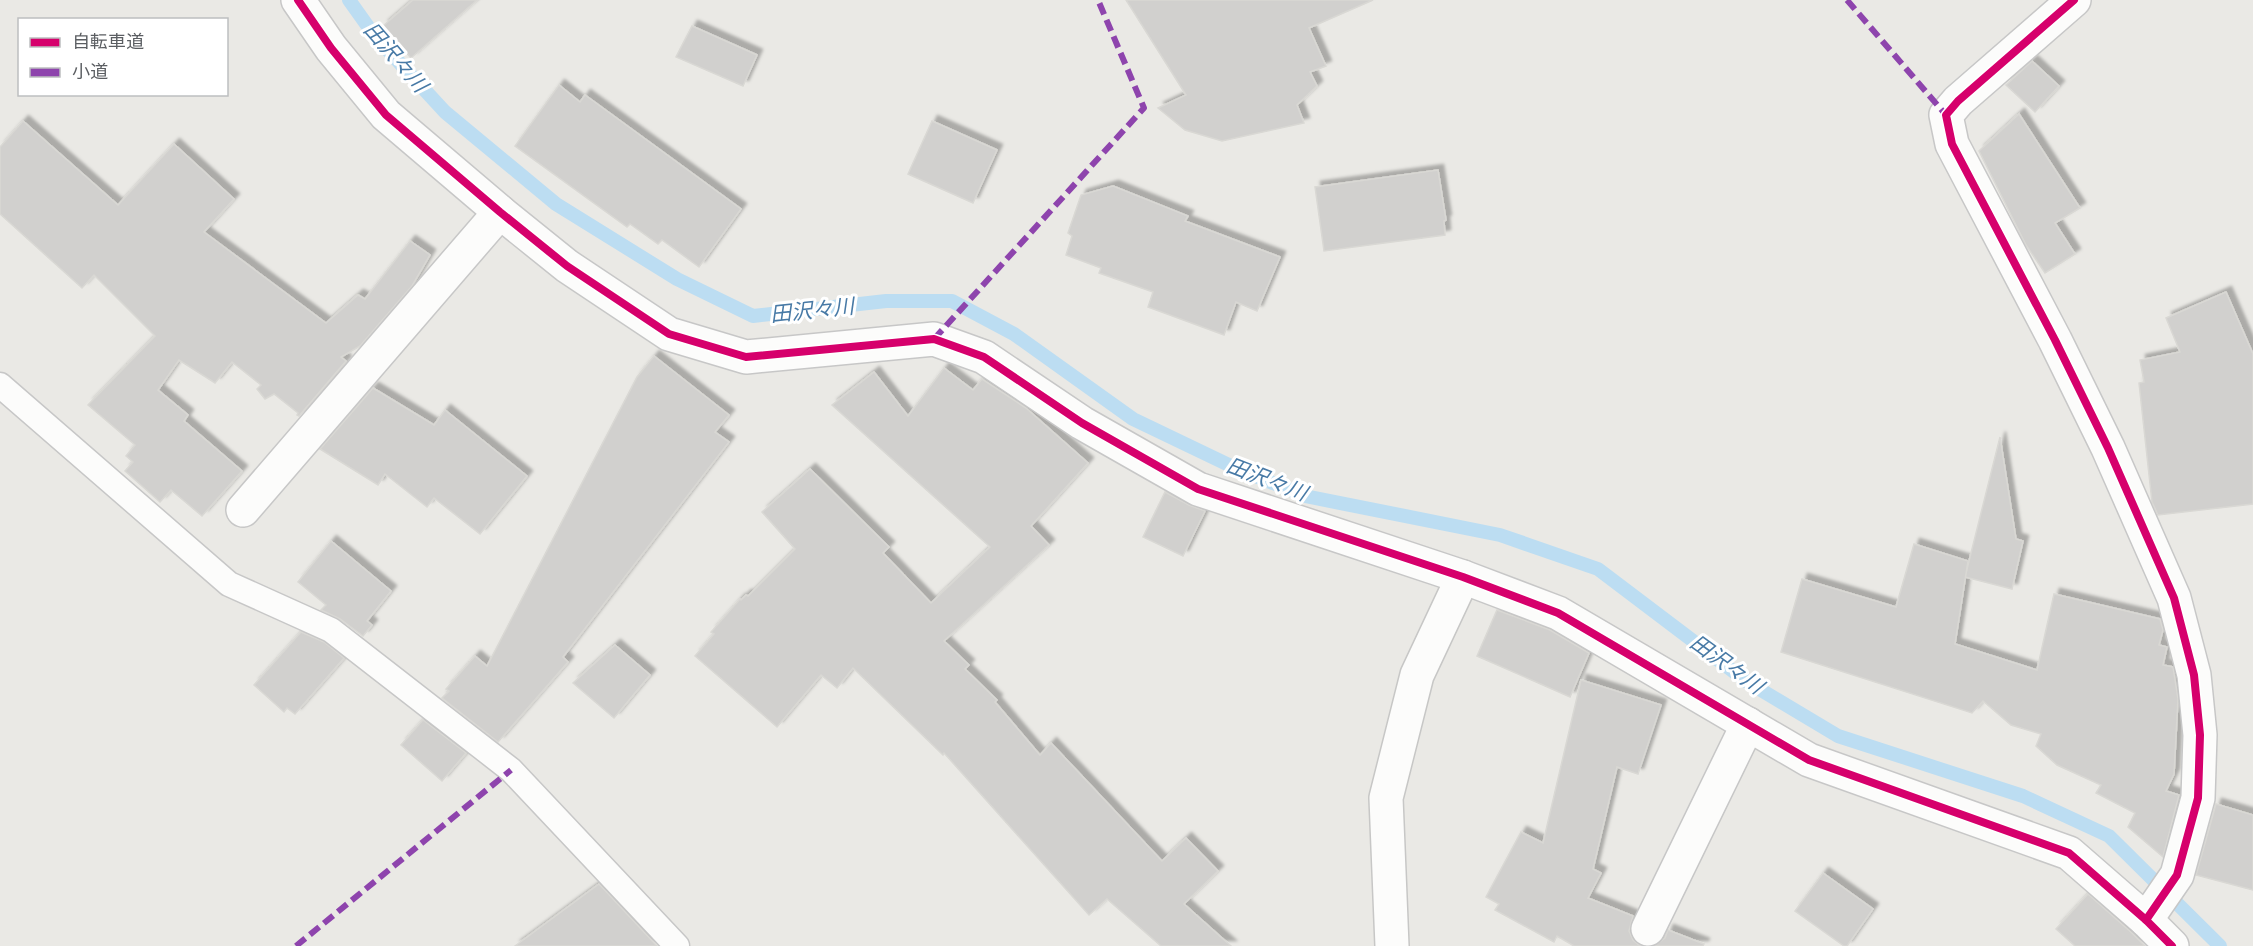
<svg xmlns="http://www.w3.org/2000/svg" width="2253" height="946" font-family="Rubik,'Noto Sans JP',sans-serif">
<style>
.lines{fill:none;stroke-linecap:round;stroke-linejoin:round}
.stream{stroke:#bcddf2;stroke-width:14}
.building{fill:#d1d0ce;stroke:#d9d8d4;stroke-width:1.5;filter:url(#shadow)}
.lane-casing{stroke:#c7c7c7;stroke-width:27}
.street-casing{stroke:#c7c7c7;stroke-width:36}
.secondary-casing{stroke:#c7c7c6;stroke-width:36}
.lane{stroke:#fcfcfb;stroke-width:24}
.street{stroke:#fcfcfb;stroke-width:33}
.secondary{stroke:#fcfcfb;stroke-width:33}
.quiet{stroke:#8e44ad;stroke-width:6;stroke-dasharray:12 6;stroke-linecap:butt}
.cycleway-casing{stroke:#fff;stroke-width:11}
.cycleway{stroke:#d6006c;stroke-width:8}
.labels{text-anchor:middle;dominant-baseline:central;stroke-width:6;stroke-linejoin:round;paint-order:stroke}
.water-label{font-size:21px;font-style:italic;fill:#487aa6;stroke:#fff}
</style>
<defs>
<filter id="shadow"><feDropShadow dx="5.5" dy="-5.5" stdDeviation="1.5" flood-color="#0004"/></filter>
</defs>
<rect width="100%" height="100%" fill="#eae9e5"/>
<g class="lines">
<path class="stream" d="M349,0L374,35L445,112L556,204L677,279L753,316L886,301H952L1014,334L1133,419L1231,466L1305,496L1500,535L1598,569L1746,681L1838,736L2023,796L2109,836L2220,946"/>
</g>
<g class="building">
<path d="M413,0H477L411,58L383,26Z"/>
<path d="M1126,0H1373L1309,28L1326,66L1310,72L1317,86L1297,105L1304,123L1222,141L1185,130L1158,108L1186,95Z"/>
<path d="M692,26L757,55L743,86L676,57Z"/>
<path d="M2032,61L2059,86L2035,112L2006,85Z"/>
<path d="M559,85L580,102L585,95L741,209L699,267L662,240L658,244L630,224L627,227L515,146Z"/>
<path d="M2019,114L2080,208L2055,223L2075,254L2045,273L2026,245L1979,151Z"/>
<path d="M23,121L118,205L174,144L234,199L204,232L326,323L358,295L365,299L410,241L430,255L412,286L360,346L341,357L346,361L299,416L297,415L298,413L274,394L265,399L257,389L261,385L232,362L215,383L179,360L158,390L188,415L184,421L242,471L202,516L171,490L160,502L125,471L133,462L126,456L135,445L88,405L155,336L94,275L82,288L0,214V147Z"/>
<path d="M932,121L997,150L973,203L908,174Z"/>
<path d="M1438,170L1446,220L1444,221L1445,235L1324,251L1315,187Z"/>
<path d="M1113,186L1188,216L1185,221L1280,257L1257,311L1236,302L1224,335L1148,307L1153,292L1099,273L1101,268L1066,255L1072,236L1068,233L1081,195Z"/>
<path d="M2226,292L2253,354V504L2158,515L2152,502L2139,383L2144,382L2140,360L2180,352L2166,318Z"/>
<path d="M654,356L729,415L715,432L729,442L563,657L568,662L498,742L442,698L449,691L446,689L475,656L487,666L637,377Z"/>
<path d="M944,368L973,390L982,379L1026,408L1088,463L1031,526L1049,545L944,641L969,665L965,669L997,700L995,702L1040,755L1051,743L1162,861L1186,838L1218,871L1184,904L1231,946H1161L1107,899L1089,915L944,753L943,755L853,668L837,688L821,675L777,727L695,656L714,634L711,632L740,599L741,600L746,595L748,596L795,549L762,512L810,469L889,547L883,553L931,603L990,547L832,405L874,372L908,416Z"/>
<path d="M373,388L434,425L445,410L527,476L480,534L434,498L427,507L385,474L378,485L320,449Z"/>
<path d="M2000,437L2016,539L2023,541L2012,589L1965,577Z"/>
<path d="M1165,492L1189,505L1205,511L1183,556L1143,537Z"/>
<path d="M331,541L391,591L367,621L372,625L363,636L340,619L321,610L326,605L298,582Z"/>
<path d="M1914,544L1968,561L1955,644L2037,670L2054,594L2160,619L2163,630L2159,645L2167,647L2163,665L2173,667L2178,699L2174,774L2166,791L2179,795L2163,857L2128,827L2135,813L2096,793L2101,785L2057,765L2036,746L2041,734L2011,725L1983,701L1972,713L1781,652L1802,579L1896,607Z"/>
<path d="M1497,610L1550,630L1589,653L1570,697L1477,656Z"/>
<path d="M301,632L324,642L344,658L295,714L287,708L284,712L254,685Z"/>
<path d="M615,645L650,675L614,718L573,683Z"/>
<path d="M1581,680L1661,705L1638,774L1617,767L1593,869L1601,873L1588,898L1633,916L1629,931L1633,940L1640,946H1574L1557,936L1554,942L1495,910L1499,904L1486,897L1521,832L1543,843Z"/>
<path d="M423,720L466,753L442,781L401,745Z"/>
<path d="M2216,804L2253,815V890L2196,875Z"/>
<path d="M1823,873L1873,909L1847,946H1844L1795,911Z"/>
<path d="M599,884L657,946H515Z"/>
<path d="M2088,894L2133,934L2145,946H2075L2056,929Z"/>
<path d="M1668,930L1704,944L1703,946H1654L1665,938Z"/>
</g>
<g class="lines">
<g class="lane-casing">
<path id="lane" d="M0,385L229,584L331,630L511,770L677,946"/>
</g>
<g class="street-casing">
<g id="street">
<path d="M298,0L331,48L386,115L500,212L567,266L669,334L746,357L934,339L984,357L1082,423L1198,489L1463,577L1558,613L1809,760L2069,853L2146,920L2172,946"/>
<path d="M2074,0L1958,101L1946,115L1952,144L2055,340L2108,448L2174,598L2194,675L2200,735L2198,798L2177,875L2146,920"/>
<path d="M243,510L500,212"/>
<path d="M1648,929L1748,724"/>
</g>
</g>
<g class="secondary-casing">
<path id="secondary" d="M1392,946L1386,798L1417,675L1463,577"/>
</g>
<use href="#lane" class="lane"/>
<use href="#street" class="street"/>
<use href="#secondary" class="secondary"/>
<g class="quiet">
<path d="M1847,0L1946,115"/>
<path d="M934,339L1144,108L1098,0"/>
<path d="M296,946L511,770"/>
</g>
<g class="cycleway-casing">
<g id="cycleway">
<path d="M298,0L331,48L386,115L500,212L567,266L669,334L746,357L934,339L984,357L1082,423L1198,489L1463,577L1558,613L1809,760L2069,853L2146,920L2172,946"/>
<path d="M2074,0L1958,101L1946,115L1952,144L2055,340L2108,448L2174,598L2194,675L2200,735L2198,798L2177,875L2146,920"/>
</g>
</g>
<use href="#cycleway" class="cycleway"/>
</g>
<g class="labels">
<g class="water-label">
<text transform="translate(396 57) rotate(49)">田沢々川</text>
<text transform="translate(812 310) rotate(-6)">田沢々川</text>
<text transform="translate(1267 479) rotate(21)">田沢々川</text>
<text transform="translate(1727 664) rotate(36)">田沢々川</text>
</g>
</g>
<rect x="18" y="18" width="210" height="78" fill="#ffffff" stroke="#bdbfc0" stroke-width="1.5"/>
<rect x="30" y="38" width="30" height="9" fill="#d6006c" stroke="#bdbfc0" stroke-width="1.5"/>
<text x="72" y="48" font-size="18" fill="#5b5e62">自転車道</text>
<rect x="30" y="68" width="30" height="9" fill="#8e44ad" stroke="#bdbfc0" stroke-width="1.5"/>
<text x="72" y="78" font-size="18" fill="#5b5e62">小道</text>
</svg>
